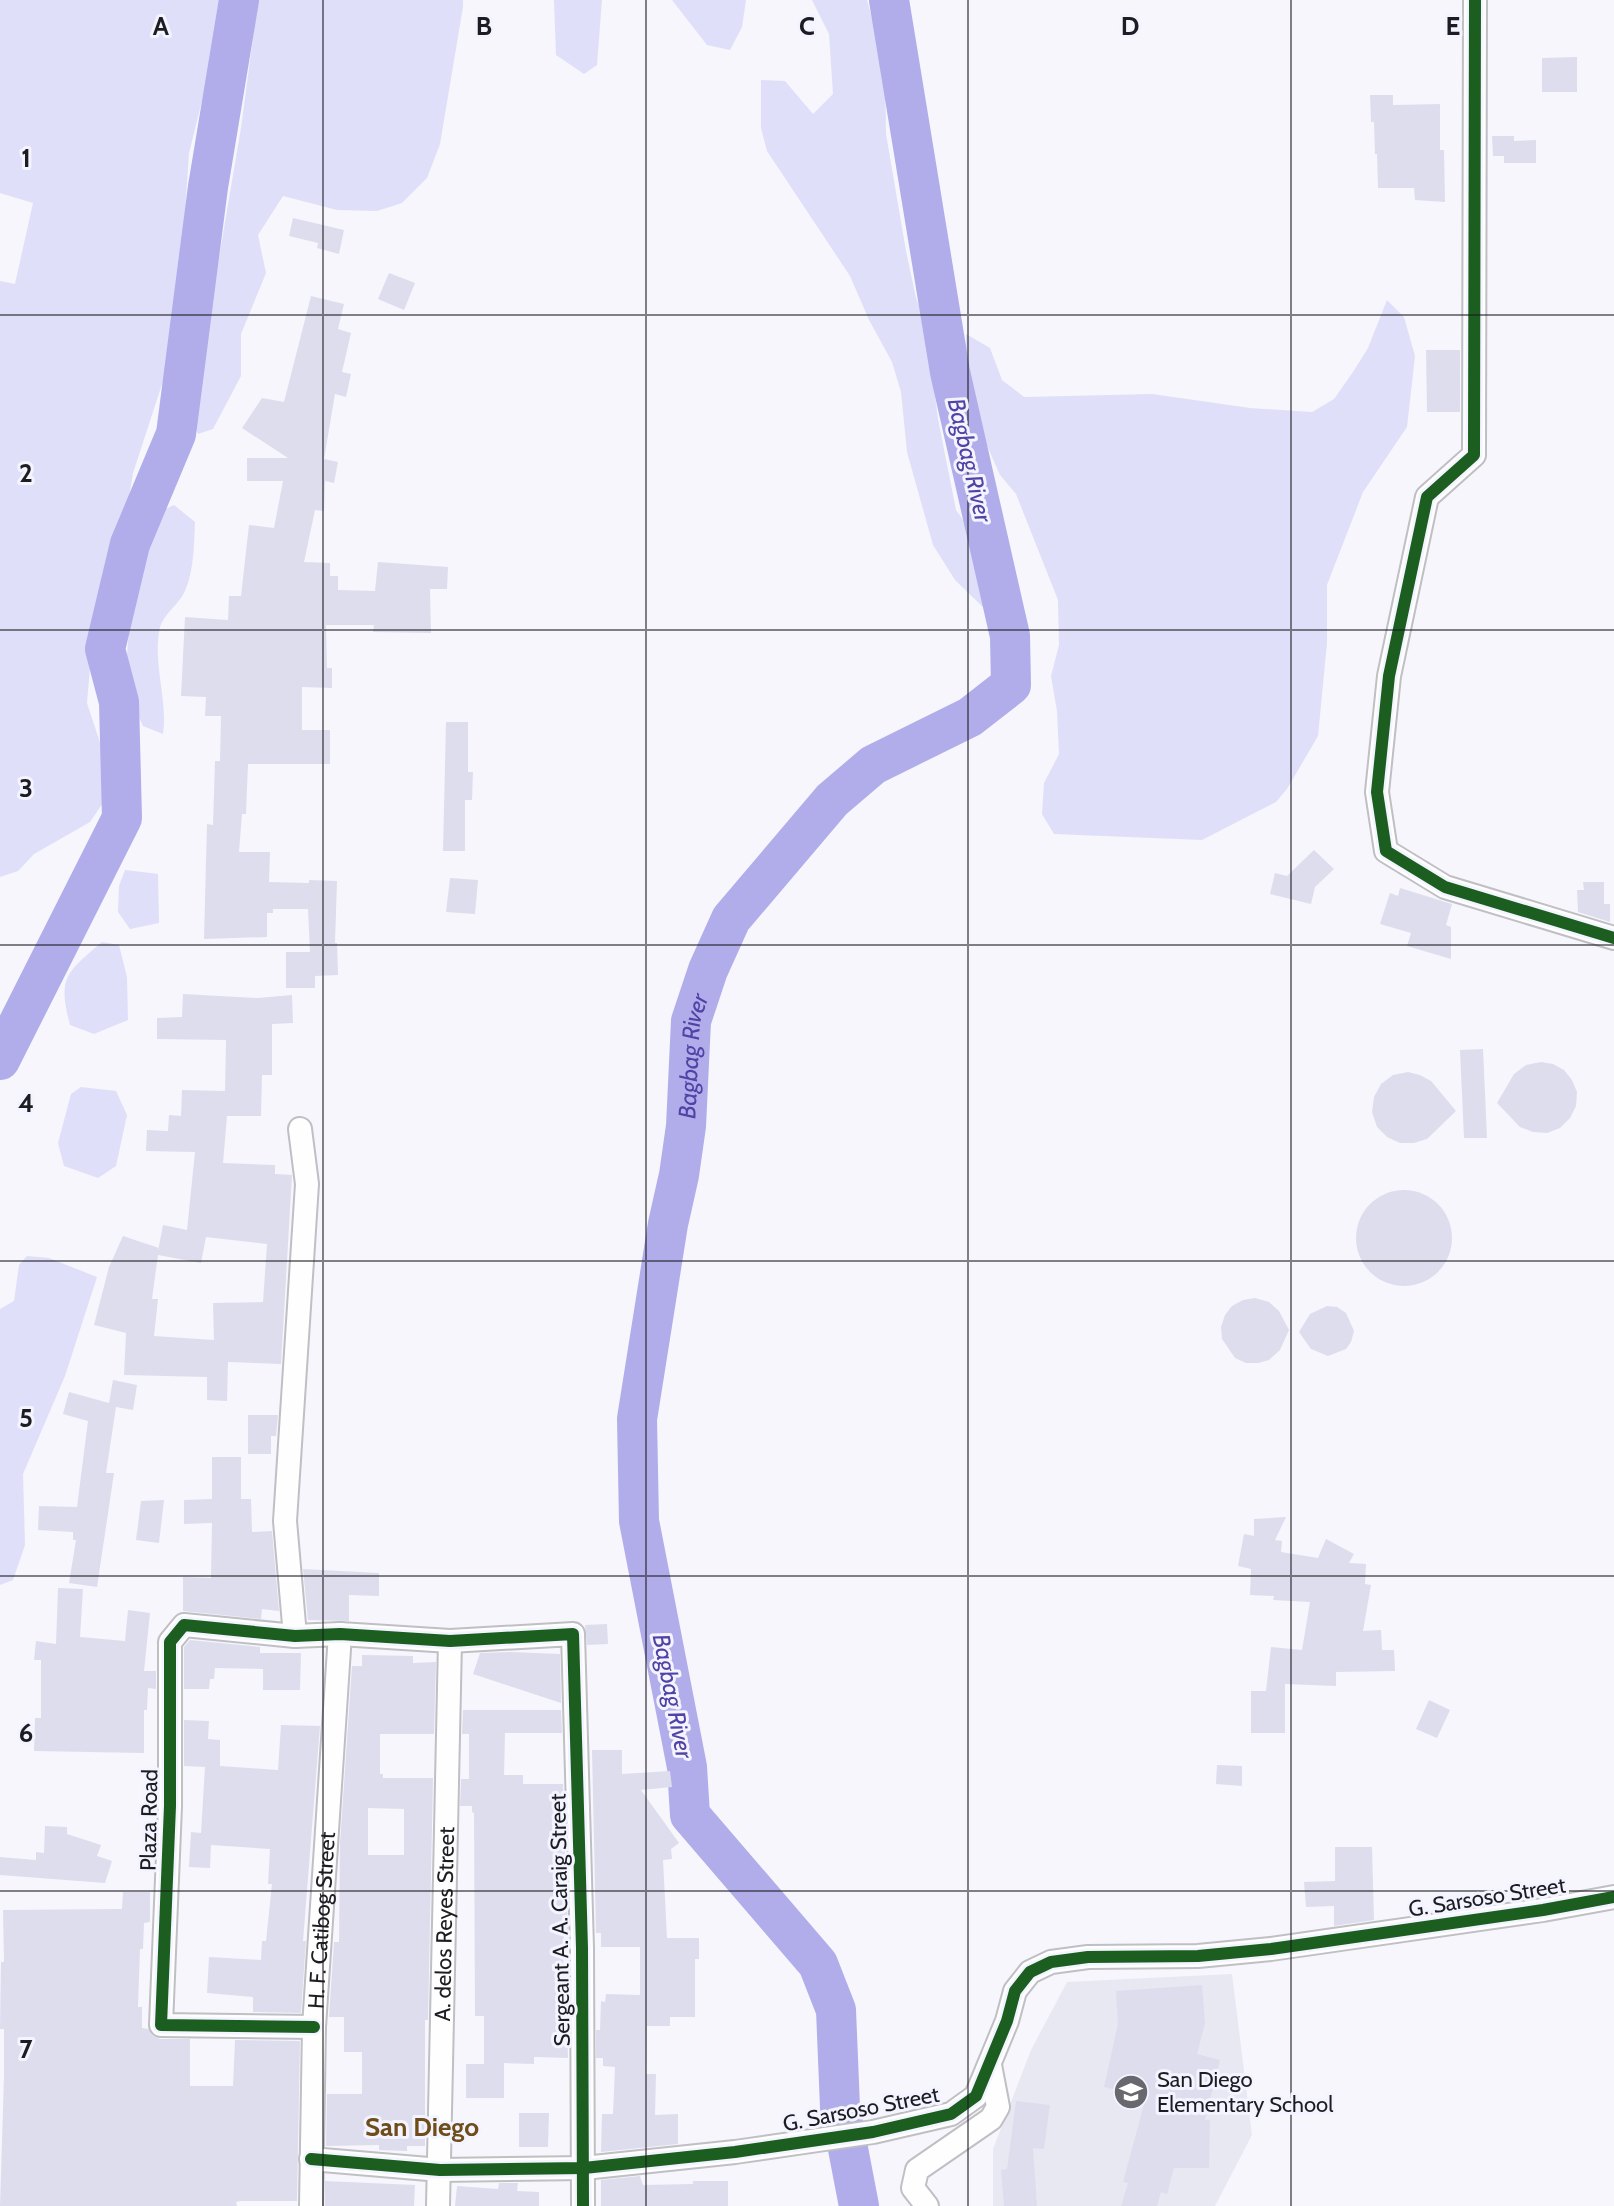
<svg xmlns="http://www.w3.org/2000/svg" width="1614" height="2206" font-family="Cabin,sans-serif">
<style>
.built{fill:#e8e8f3}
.green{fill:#dfdff9}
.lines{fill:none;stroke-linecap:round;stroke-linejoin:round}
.river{stroke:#b0adea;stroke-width:40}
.building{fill:#deddee;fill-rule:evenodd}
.minor-casing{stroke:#bfbfc4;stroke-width:26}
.minor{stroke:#fefeff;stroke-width:22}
.cycleway-casing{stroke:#f3f4ff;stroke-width:17}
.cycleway{stroke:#1b5e20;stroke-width:12}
.grid{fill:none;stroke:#1c1c21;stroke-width:2;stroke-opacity:0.55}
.labels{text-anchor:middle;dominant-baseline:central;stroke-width:6;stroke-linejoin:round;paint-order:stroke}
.street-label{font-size:22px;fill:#1c1c21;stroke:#f3f4ff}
.poi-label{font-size:22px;fill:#1c1c21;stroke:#f3f4ff;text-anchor:start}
.water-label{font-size:24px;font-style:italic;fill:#5043a5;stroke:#f3f4ff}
.quarter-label{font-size:26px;font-weight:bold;fill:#6e4d1a;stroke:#f3f4ff}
.grid-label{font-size:26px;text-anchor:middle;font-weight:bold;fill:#1c1c21;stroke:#f3f4ff;stroke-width:6;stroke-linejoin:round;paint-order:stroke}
</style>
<rect width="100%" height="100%" fill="#f6f6fc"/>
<path class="built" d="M1232,1974L1252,2135L1215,2206H993V2149L1031,2050L1067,1982Z"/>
<g class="green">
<path d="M0,0H227L189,153L182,260L165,375L133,473L124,528L107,572L94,619L87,703L107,764V797L90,822L34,854L18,871L0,877V281L15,284L33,203L0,193Z"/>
<path d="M258,0H463V7L440,144L427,178L402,203L377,211L337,210L283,196L258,235L266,273L241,334V376L213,429L198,434L190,416L195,382L204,346L241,128Z"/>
<path d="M554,0H602L597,65L584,74L556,55Z"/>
<path d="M672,0H746L742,27L730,50L707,45Z"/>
<path d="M812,0H867L885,66L886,134L906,251L916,298L926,324L938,419L956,510L985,551L1003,585L988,612L955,580L933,545L907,452L901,392L892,362L869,320L850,276L767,151L761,128V80L785,81L813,114L833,94L829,34Z"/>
<path d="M1387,300L1404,317L1415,356L1407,427L1363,492L1327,585V643L1318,736L1287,789L1276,802L1202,840L1054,834L1042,814L1044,783L1059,754L1057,711L1051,676L1059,645L1058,600L1016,494L1000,475L973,414L965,383L966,334L990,348L1002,380L1024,397L1152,394L1250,408L1312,412L1334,399L1353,372L1368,348Z"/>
<path d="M174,505L195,522C194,545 194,570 185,591C179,604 164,614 160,627C152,663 168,699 163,734L143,726C140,719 135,711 132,704C116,651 142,564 157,513Z"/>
<path d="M125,870L158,874L159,923L130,929L118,912L119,886Z"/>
<path d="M102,942L119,945L127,977L128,1020L94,1034L70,1025C57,977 67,972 102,942Z"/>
<path d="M81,1087L116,1091L127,1115L116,1166L98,1178L64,1166L58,1143L71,1094Z"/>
<path d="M27,1256L49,1258L97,1277L65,1376L23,1474L25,1545L13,1580L0,1585V1309L14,1301L19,1265Z"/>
</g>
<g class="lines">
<g class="river">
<path d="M0,1060L122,818L119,702L105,649L130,544L176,434L208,187L239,0"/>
<path id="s1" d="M859,2206L840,2107L836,2010L818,1964L690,1815L687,1767L639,1521L637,1419L668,1224L679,1175L686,1126L691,1021L708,970L731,919L832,800L873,765L970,717L1011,685L1010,636L950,372L889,0"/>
</g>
</g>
<g class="building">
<path d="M1577,57V92H1542V58Z"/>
<path d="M1370,95H1393V105L1440,104V150H1444L1445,202L1415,200L1414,188H1378L1377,154H1375L1374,122H1371Z"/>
<path d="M1492,136H1514V141L1536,140V163H1504V156H1493Z"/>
<path d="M293,218L344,230L339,254L317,248L318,243L289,236Z"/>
<path d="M389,273L415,283L404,310L378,299Z"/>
<path d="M311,296L344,304L338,329L351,333L342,372L351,374L346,397L335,394L324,459L338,462L334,483L325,481L324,511L315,510L304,562L330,563V576H338V590L375,591L378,562L448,567L447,589H430L431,633L373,632L374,625H326L327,668H332V688L302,687V730H330V764H248L246,814H242L239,852H270L269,882L309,883V880L337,881L335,943H337L338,975L315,976V988H286V952H310L308,909H273V913H267V937L204,939L207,824L213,825L215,761H220L221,716H205L206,697L181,696L185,617L228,620L229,596H241L249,525L274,528L283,481H247V458H288L242,428L262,398L284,402Z"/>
<path d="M1426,350H1460V412H1427Z"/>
<path d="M446,722H468V772H473L472,800H465V851H443Z"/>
<path d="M1314,850L1334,869L1315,887L1311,904L1270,894L1275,873L1287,876Z"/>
<path d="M450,878L478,880L475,914L446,912Z"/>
<path d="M1583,882H1604V904H1610V922L1578,912L1577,890H1584Z"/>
<path d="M1400,888L1452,904L1446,925L1451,927V959L1407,946L1411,933L1380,924L1390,893L1398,896Z"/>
<path d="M183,994L258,998L292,995L293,1023L272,1024V1075H262L261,1116H227L223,1163L275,1165V1174L292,1175L281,1364L228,1362L227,1401L207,1400V1377L124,1375L126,1333L94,1325L109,1267L123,1236L159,1248L158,1251L163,1225L187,1230L195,1152L146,1151L147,1130L168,1131L169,1115L181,1116L182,1090L225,1091L226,1040L157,1039V1018L182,1017ZM206,1237L267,1244L263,1302L213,1303L214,1340L154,1336L158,1299H152L158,1255L201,1263Z"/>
<path d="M1483,1049L1487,1138H1464L1460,1050Z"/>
<path d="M1541,1062L1553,1064L1564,1070L1572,1080L1577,1092L1576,1106L1570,1118L1560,1128L1547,1133L1533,1132L1520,1127L1497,1103L1514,1074L1526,1065Z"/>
<path d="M1408,1072L1420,1075L1431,1081L1456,1111L1427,1139L1414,1143H1400L1387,1137L1377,1127L1372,1112L1374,1097L1381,1084L1393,1075Z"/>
<circle cx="1404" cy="1238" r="48"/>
<path d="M1255,1298L1269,1302L1279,1311L1289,1330L1280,1350L1269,1360L1258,1363H1246L1235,1358L1222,1339L1221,1327L1225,1315L1232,1306L1243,1300Z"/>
<path d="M1327,1306L1337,1307L1346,1313L1354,1331L1351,1342L1346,1349L1328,1356L1311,1349L1299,1332L1310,1314Z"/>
<path d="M113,1380L137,1385L133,1410L116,1407L106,1473H114L97,1587L69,1583L76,1540H73V1532L38,1530L39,1506L77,1507L88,1421L63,1414L69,1392L109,1403Z"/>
<path d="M248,1415H278L276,1436H271V1454H248Z"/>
<path d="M212,1457H241V1499H251L252,1532L272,1531L279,1611L262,1609L261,1619L183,1611V1577L211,1578L212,1523L184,1524V1500L212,1499Z"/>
<path d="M164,1500L159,1543L136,1540L141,1501Z"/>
<path d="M1286,1517L1275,1540L1282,1541L1281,1552L1318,1558L1326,1539L1354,1554L1349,1563L1366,1564L1365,1584L1371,1585L1363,1631L1381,1630L1382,1650H1394L1395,1671L1336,1672V1686L1285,1684V1733H1251V1691H1266L1271,1647L1302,1650L1310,1602L1273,1600L1274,1596L1250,1595L1251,1569L1238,1566L1244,1534L1254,1536V1519Z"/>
<path d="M303,1569L379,1573V1596L349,1595V1621L308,1620Z"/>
<path d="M58,1588L83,1589L80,1637L125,1641L128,1610L150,1613L144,1671H156V1689L148,1688L147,1710H144V1753L34,1751L35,1718H41V1660H34L36,1641L56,1644Z"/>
<path d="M607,1624L608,1644L587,1645L585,1625Z"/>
<path d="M190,1640L260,1647V1653H301L300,1690H263V1669L215,1668L214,1679H210L209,1689H184V1647Z"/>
<path d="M510,1652L560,1654L561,1703L473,1674L480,1653Z"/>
<path d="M362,1655L413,1656V1663L436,1662L434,1734H380V1774H383V1778H433L428,2020H425V2146H407V2151L379,2150V2145L326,2146L327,2094H362V2052H344V2017H329L334,1942H339L340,1843L352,1666H362ZM368,1808L404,1809V1855H368Z"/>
<path d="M1429,1700L1450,1710L1437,1738L1416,1729Z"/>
<path d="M463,1710H561L562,1733H505L504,1775H523V1784H563L568,1932H564L563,1988H566L568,2058L534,2057V2064L504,2063V2098H466V2064H484V2016H475L474,1813L472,1812V1806H460L461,1779H469V1734H462Z"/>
<path d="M184,1720L209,1721L208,1739L220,1740V1766L278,1770L281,1725L320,1726L303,1941H306L301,2013L253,2012V1997L207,1993L209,1957L261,1960L262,1941H266L272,1884H268L270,1849L211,1845L210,1868L189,1867L191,1832L201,1833L205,1767L184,1766Z"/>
<path d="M592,1750H622V1774L670,1771L672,1787L641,1790L679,1843L671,1849L672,1859L663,1860L667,1938H699V1959H695V2017H670V2026H647L646,2074H656L655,2115L678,2114V2144L601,2152L602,2114H613L615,2067L603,2066V2058H596V2030H600L601,2001L605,2002L606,1994L640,1995V1947H601V1933H596Z"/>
<path d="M1217,1765L1242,1766V1786L1216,1784Z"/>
<path d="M45,1826L67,1827V1834L101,1845L97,1856L112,1861L105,1883L0,1875V1857L36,1860V1852L44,1853Z"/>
<path d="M1335,1847H1372L1374,1920L1334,1926V1906L1306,1907L1304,1882L1335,1881Z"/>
<path d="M123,1892H150V1922L144,1923L143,1949H140L138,2007H142V2028L148,2029L153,2036L160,2039H190V2086H233L235,2040L300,2041L297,2201H240L236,2202L237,2206H0L4,2076V2029H0L1,1962H4L3,1910L122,1909Z"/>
<path d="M1202,1985L1205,2023L1197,2054L1220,2060L1205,2120H1210L1209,2168H1174L1167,2194L1161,2192L1157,2206H1121L1128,2183L1123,2182L1146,2097L1104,2087L1118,2024L1116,1991Z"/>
<path d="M1016,2101L1050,2105L1044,2149L1033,2148L1037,2206H1004L1001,2170L1007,2169Z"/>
<path d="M519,2113H549L548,2147H519Z"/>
<path d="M640,2176L643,2185L693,2184V2181H728V2206H601V2180Z"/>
<path d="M325,2181L415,2185L414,2206H325Z"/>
<path d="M499,2183H518L517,2191L539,2192V2206H455L457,2186L498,2189Z"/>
</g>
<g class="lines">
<g class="minor-casing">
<g id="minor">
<path d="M1475,0L1474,455L1427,497L1389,676L1377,792L1386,851L1445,887L1614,938"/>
<path d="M295,1636L285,1521L307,1184L300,1129"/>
<path d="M314,2027L161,2025L170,1806V1642L184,1625L295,1636L340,1634L450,1641L573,1634L582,1948L583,2206"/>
<path d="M311,2159L440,2170L584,2168L735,2152L873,2132L951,2114L976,2096L1007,2021L1015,1991L1030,1972L1051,1962L1088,1957L1198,1956L1271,1949L1543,1910L1614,1897"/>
<path id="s2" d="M311,2206L314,2027L340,1634"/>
<path id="s3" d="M438,2206L450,1641"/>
<path d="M927,2206L913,2188L917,2170L991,2119L998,2107L990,2065"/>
</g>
</g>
<use href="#minor" class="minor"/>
<g class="cycleway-casing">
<g id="cycleway">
<path d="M1475,0L1474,455L1427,497L1389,676L1377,792L1386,851L1445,887L1614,938"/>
<path d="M314,2027L161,2025L170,1806V1642L184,1625L295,1636L340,1634L450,1641L573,1634L582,1948L583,2206"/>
<path d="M311,2159L440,2170L584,2168L735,2152L873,2132L951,2114L976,2096L1007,2021L1015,1991L1030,1972L1051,1962L1088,1957L1198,1956L1271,1949L1543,1910L1614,1897"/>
</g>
</g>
<use href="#cycleway" class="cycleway"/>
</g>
<path class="grid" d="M323,0V2206M646,0V2206M968,0V2206M1291,0V2206M0,315H1614M0,630H1614M0,945H1614M0,1261H1614M0,1576H1614M0,1891H1614"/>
<defs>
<g id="school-disc" transform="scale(1.8)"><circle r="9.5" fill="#68686e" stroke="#f3f4ff"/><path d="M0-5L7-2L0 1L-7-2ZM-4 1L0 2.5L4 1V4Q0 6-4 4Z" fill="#fff"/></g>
</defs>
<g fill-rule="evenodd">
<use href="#school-disc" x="1131" y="2092"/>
</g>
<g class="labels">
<g class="street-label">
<text transform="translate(149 1820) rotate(-89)">Plaza Road</text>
<text transform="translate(1487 1897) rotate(-9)">G. Sarsoso Street</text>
<text stroke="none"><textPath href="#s2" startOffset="286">H. F. Catibog Street</textPath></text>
<text transform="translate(560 1920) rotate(-91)">Sergeant A. A. Caraig Street</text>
<text stroke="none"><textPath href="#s3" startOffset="282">A. delos Reyes Street</textPath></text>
<text transform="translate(861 2109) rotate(-11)">G. Sarsoso Street</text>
</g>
<g class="poi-label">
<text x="1157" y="2079">San Diego<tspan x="1157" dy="25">Elementary School</tspan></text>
</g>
<g class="water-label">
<text transform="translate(970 460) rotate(77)">Bagbag River</text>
<text stroke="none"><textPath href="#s1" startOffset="1212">Bagbag River</textPath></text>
<text transform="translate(673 1696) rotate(79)">Bagbag River</text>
</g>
<g class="quarter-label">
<text x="422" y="2127">San Diego</text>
</g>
</g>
<g class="grid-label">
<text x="161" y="35">A</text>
<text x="484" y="35">B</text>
<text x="807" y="35">C</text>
<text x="1130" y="35">D</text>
<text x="1453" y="35">E</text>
<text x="26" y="167">1</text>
<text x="26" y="482">2</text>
<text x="26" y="797">3</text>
<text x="26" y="1112">4</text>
<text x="26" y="1427">5</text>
<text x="26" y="1742">6</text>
<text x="26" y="2058">7</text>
</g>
</svg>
